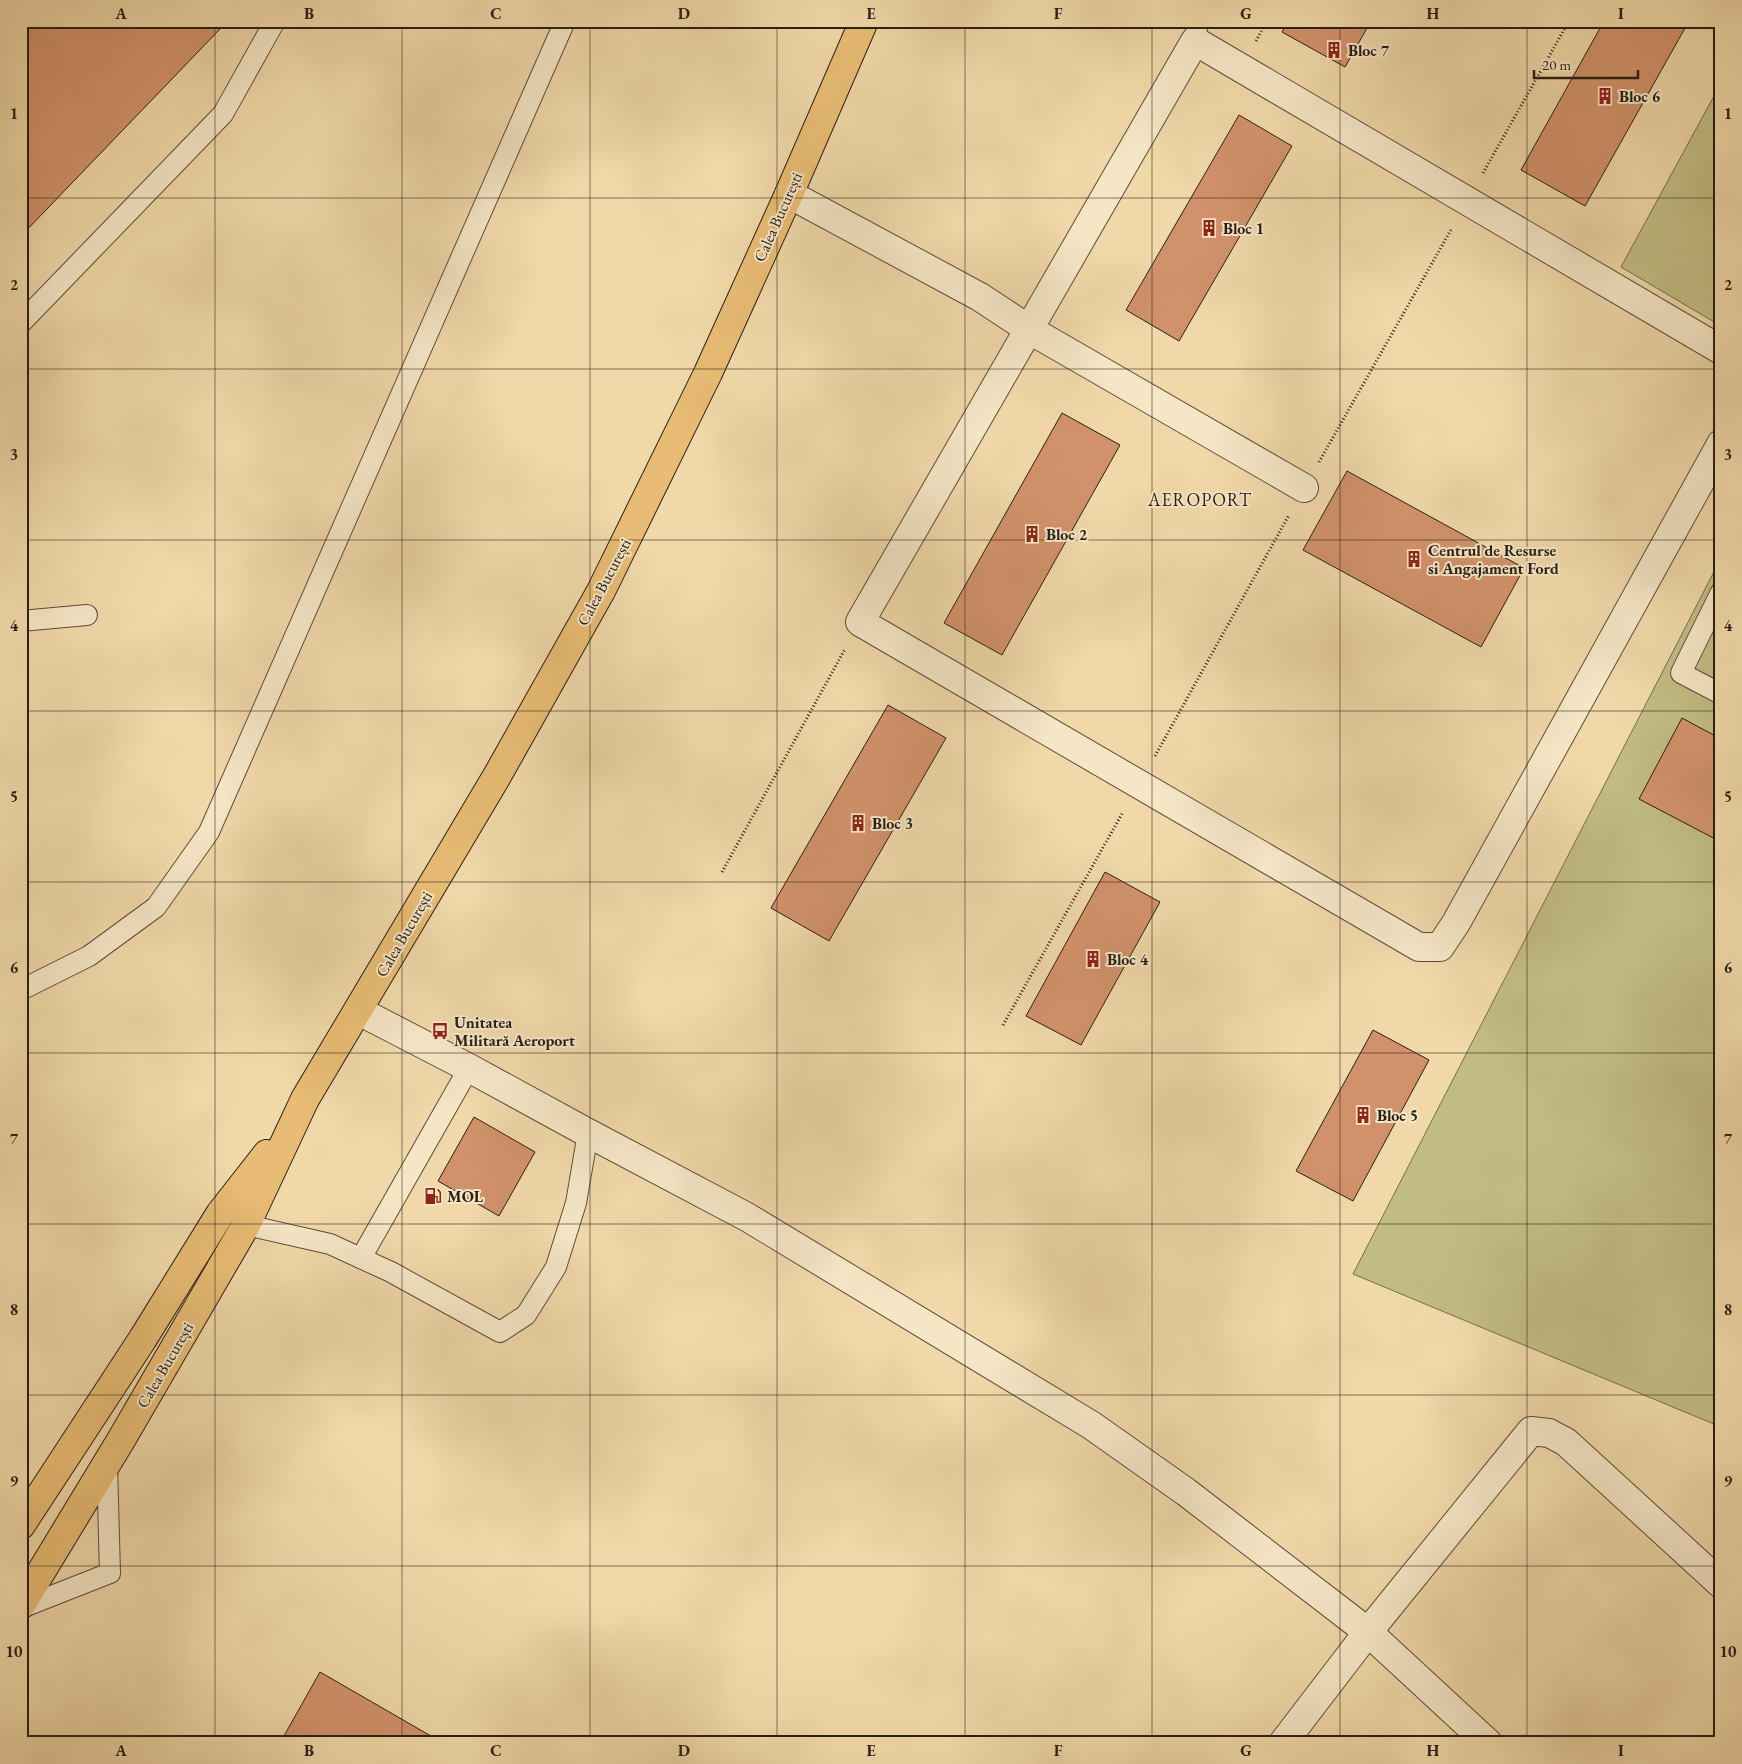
<svg xmlns="http://www.w3.org/2000/svg" width="1742" height="1764" font-family="'EB Garamond',serif">
<style>
.green{fill:#c1bc82;stroke:#766d4c}
.building{fill:#d1926b;stroke:#2a1e15}
.lines{fill:none;stroke-linecap:round;stroke-linejoin:round}
.service-casing{stroke:#5c4c3a;stroke-width:22}
.minor-casing{stroke:#5c4c3a;stroke-width:30}
.trunk-casing{stroke:#2a1e15;stroke-width:30}
.path{stroke:#2a1e15;stroke-width:3;stroke-dasharray:1 2.5;stroke-linecap:butt}
.service{stroke:#f5e6c6;stroke-width:20}
.minor{stroke:#f5e6c6;stroke-width:28}
.trunk{stroke:#e8bc74;stroke-width:28}
.grid{fill:none;stroke:#2a1e15;stroke-width:1;stroke-opacity:0.55}
.labels{text-anchor:middle;dominant-baseline:central;stroke-width:4;stroke-linejoin:round;paint-order:stroke}
.poi-label{font-size:16px;font-weight:bold;fill:#2a1e15;stroke:#f5e6c6;text-anchor:start}
.street-label{font-size:16px;fill:#2a1e15;stroke:#f5e6c6}
.neighbourhood-label{font-size:18px;letter-spacing:1px;fill:#2a1e15;stroke:#f5e6c6}
.neatline{fill:none;stroke:#2a1e15;stroke-width:2}
.grid-label{font-size:16px;text-anchor:middle;font-weight:bold;fill:#2a1e15}
</style>
<rect width="100%" height="100%" fill="#f0d8a8"/>
<filter id="stains"><feTurbulence type="fractalNoise" baseFrequency=".004" numOctaves="4"/><feColorMatrix values="0 0 0 0 .2 0 0 0 0 .09 0 0 0 0 .02 0 0 0 .5 -.17"/></filter>
<radialGradient id="worn" r=".72"><stop offset=".6" stop-color="#630" stop-opacity="0"/><stop offset="1" stop-color="#630" stop-opacity=".3"/></radialGradient>
<g class="green">
<path d="M1721,83V326L1621,267Z"/>
<path d="M1721,558V1427L1353,1274Z"/>
</g>
<g class="building">
<path d="M21,21H224L220,29L21,236Z"/>
<path d="M1288,21H1371L1345,67L1282,32Z"/>
<path d="M1604,21H1689L1585,206L1521,170Z"/>
<path d="M1239,115L1292,146L1179,341L1126,310Z"/>
<path d="M1062,413L1120,445L1002,655L944,623Z"/>
<path d="M1347,471L1524,568L1481,647L1303,550Z"/>
<path d="M888,705L946,738L829,941L771,908Z"/>
<path d="M1682,718L1721,739V842L1639,799Z"/>
<path d="M1105,872L1160,902L1081,1045L1026,1016Z"/>
<path d="M1373,1030L1429,1060L1353,1201L1296,1171Z"/>
<path d="M474,1117L535,1152L499,1216L438,1181Z"/>
<path d="M320,1672L443,1743H280Z"/>
</g>
<g class="lines">
<g class="service-casing">
<g id="service">
<path d="M1195,41L1198,21"/>
<path d="M21,323L223,114L275,21"/>
<path d="M1721,592L1681,673L1721,694"/>
<path d="M21,621L87,615"/>
<path d="M21,990L89,956L156,907L209,832L565,21"/>
<path d="M246,1225L330,1244L391,1272L500,1332L526,1315L556,1267L576,1203L588,1133"/>
<path d="M361,1258L469,1068"/>
<path d="M21,1608L110,1573L107,1464"/>
</g>
</g>
<g class="minor-casing">
<g id="minor">
<path d="M789,194L980,297L1030,330L1304,488"/>
<path d="M1721,350L1195,41L860,622L1419,947H1440L1456,923L1721,444"/>
<path d="M359,1011L469,1068L588,1133L747,1217L1091,1425L1186,1492L1368,1632L1488,1743"/>
<path d="M1283,1743L1368,1632L1531,1431L1549,1433L1566,1442L1721,1584"/>
</g>
</g>
<g class="trunk-casing">
<g id="trunk">
<path d="M21,1525L142,1340L220,1214L267,1154"/>
<path d="M21,1605L121,1440L246,1225L305,1099L497,776L601,591L708,373L789,194L864,21"/>
</g>
</g>
<g class="path">
<path d="M1256,41L1267,21"/>
<path d="M1483,173L1569,21"/>
<path d="M1319,462L1452,228"/>
<path d="M1155,756L1289,515"/>
<path d="M722,872L845,649"/>
<path d="M1003,1025L1123,812"/>
</g>
<use href="#service" class="service"/>
<use href="#minor" class="minor"/>
<use href="#trunk" class="trunk"/>
</g>
<path class="grid" d="M215,21V1743M402,21V1743M590,21V1743M777,21V1743M965,21V1743M1152,21V1743M1340,21V1743M1527,21V1743M21,198H1721M21,369H1721M21,540H1721M21,711H1721M21,882H1721M21,1053H1721M21,1224H1721M21,1395H1721M21,1566H1721"/>
<defs>
<g id="building-bare" transform="scale(1.35)"><path d="M-4-6H4V6H1V3H-1V6H-4ZM-2.5-4.3h1.7v1.8h-1.7ZM.8-4.3h1.7v1.8H.8ZM-2.5-1h1.7V.8h-1.7ZM.8-1h1.7V.8H.8Z" fill="#8f2418" stroke="#f5e6c6" stroke-width="2.5" paint-order="stroke"/></g>
<g id="bus-bare" transform="scale(1.35)"><path d="M-5-6H5V4H4V6H2V4H-2V6H-4V4H-5ZM-3.5-4V0h7V-4ZM-3.5 1.2v1.5H-2V1.2ZM2 1.2v1.5H3.5V1.2Z" fill="#8f2418" stroke="#f5e6c6" stroke-width="2.5" paint-order="stroke"/></g>
<g id="fuel-bare" transform="scale(1.35)"><path d="M-5.5-6h7V0h2V4h1.3V-2.5L3-4.5l.8-.8L6-3V5H2.5V1h-1V6h-7ZM-4.2-4.7v3.2H.2V-4.7Z" fill="#8f2418" stroke="#f5e6c6" stroke-width="2.5" paint-order="stroke"/></g>
</defs>
<g fill-rule="evenodd">
<use href="#building-bare" x="1334" y="50"/>
<use href="#building-bare" x="1605" y="96"/>
<use href="#building-bare" x="1209" y="228"/>
<use href="#building-bare" x="1032" y="534"/>
<use href="#building-bare" x="1414" y="559"/>
<use href="#building-bare" x="858" y="823"/>
<use href="#building-bare" x="1093" y="959"/>
<use href="#bus-bare" x="440" y="1031"/>
<use href="#building-bare" x="1363" y="1115"/>
<use href="#fuel-bare" x="433" y="1196"/>
</g>
<g class="labels">
<g class="poi-label">
<text x="1348" y="50">Bloc 7</text>
<text x="1619" y="96">Bloc 6</text>
<text x="1223" y="228">Bloc 1</text>
<text x="1046" y="534">Bloc 2</text>
<text x="1428" y="550">Centrul de Resurse<tspan x="1428" dy="18">si Angajament Ford</tspan></text>
<text x="872" y="823">Bloc 3</text>
<text x="1107" y="959">Bloc 4</text>
<text x="454" y="1022">Unitatea<tspan x="454" dy="18">Militară Aeroport</tspan></text>
<text x="1377" y="1115">Bloc 5</text>
<text x="447" y="1196">MOL</text>
</g>
<g class="street-label">
<text transform="translate(778 217) rotate(-66)">Calea București</text>
<text transform="translate(604 582) rotate(-62)">Calea București</text>
<text transform="translate(404 934) rotate(-60)">Calea București</text>
<text transform="translate(165 1365) rotate(-60)">Calea București</text>
</g>
<g class="neighbourhood-label">
<text x="1200" y="499">AEROPORT</text>
</g>
</g>
<rect width="1742" height="1764" fill="none" stroke="#f0d8a8" stroke-width="55"/>
<path d="M1534 70v8h104v-8" fill="none" stroke="#2a1e15" stroke-width="2.5"/>
<text x="1542" y="70" font-size="15" fill="#2a1e15" stroke="#f5e6c6" stroke-width="4" paint-order="stroke">20 m</text>
<rect x="28" y="28" width="1686" height="1708" class="neatline"/>
<g class="grid-label">
<text x="121" y="19">A</text>
<text x="309" y="19">B</text>
<text x="496" y="19">C</text>
<text x="684" y="19">D</text>
<text x="871" y="19">E</text>
<text x="1058" y="19">F</text>
<text x="1246" y="19">G</text>
<text x="1433" y="19">H</text>
<text x="1621" y="19">I</text>
<text x="14" y="119">1</text>
<text x="1728" y="119">1</text>
<text x="14" y="290">2</text>
<text x="1728" y="290">2</text>
<text x="14" y="460">3</text>
<text x="1728" y="460">3</text>
<text x="14" y="631">4</text>
<text x="1728" y="631">4</text>
<text x="14" y="802">5</text>
<text x="1728" y="802">5</text>
<text x="14" y="973">6</text>
<text x="1728" y="973">6</text>
<text x="14" y="1144">7</text>
<text x="1728" y="1144">7</text>
<text x="14" y="1315">8</text>
<text x="1728" y="1315">8</text>
<text x="14" y="1486">9</text>
<text x="1728" y="1486">9</text>
<text x="14" y="1657">10</text>
<text x="1728" y="1657">10</text>
<text x="121" y="1756">A</text>
<text x="309" y="1756">B</text>
<text x="496" y="1756">C</text>
<text x="684" y="1756">D</text>
<text x="871" y="1756">E</text>
<text x="1058" y="1756">F</text>
<text x="1246" y="1756">G</text>
<text x="1433" y="1756">H</text>
<text x="1621" y="1756">I</text>
</g>
<rect width="100%" height="100%" filter="url(#stains)"/>
<rect width="100%" height="100%" fill="url(#worn)"/>
</svg>
